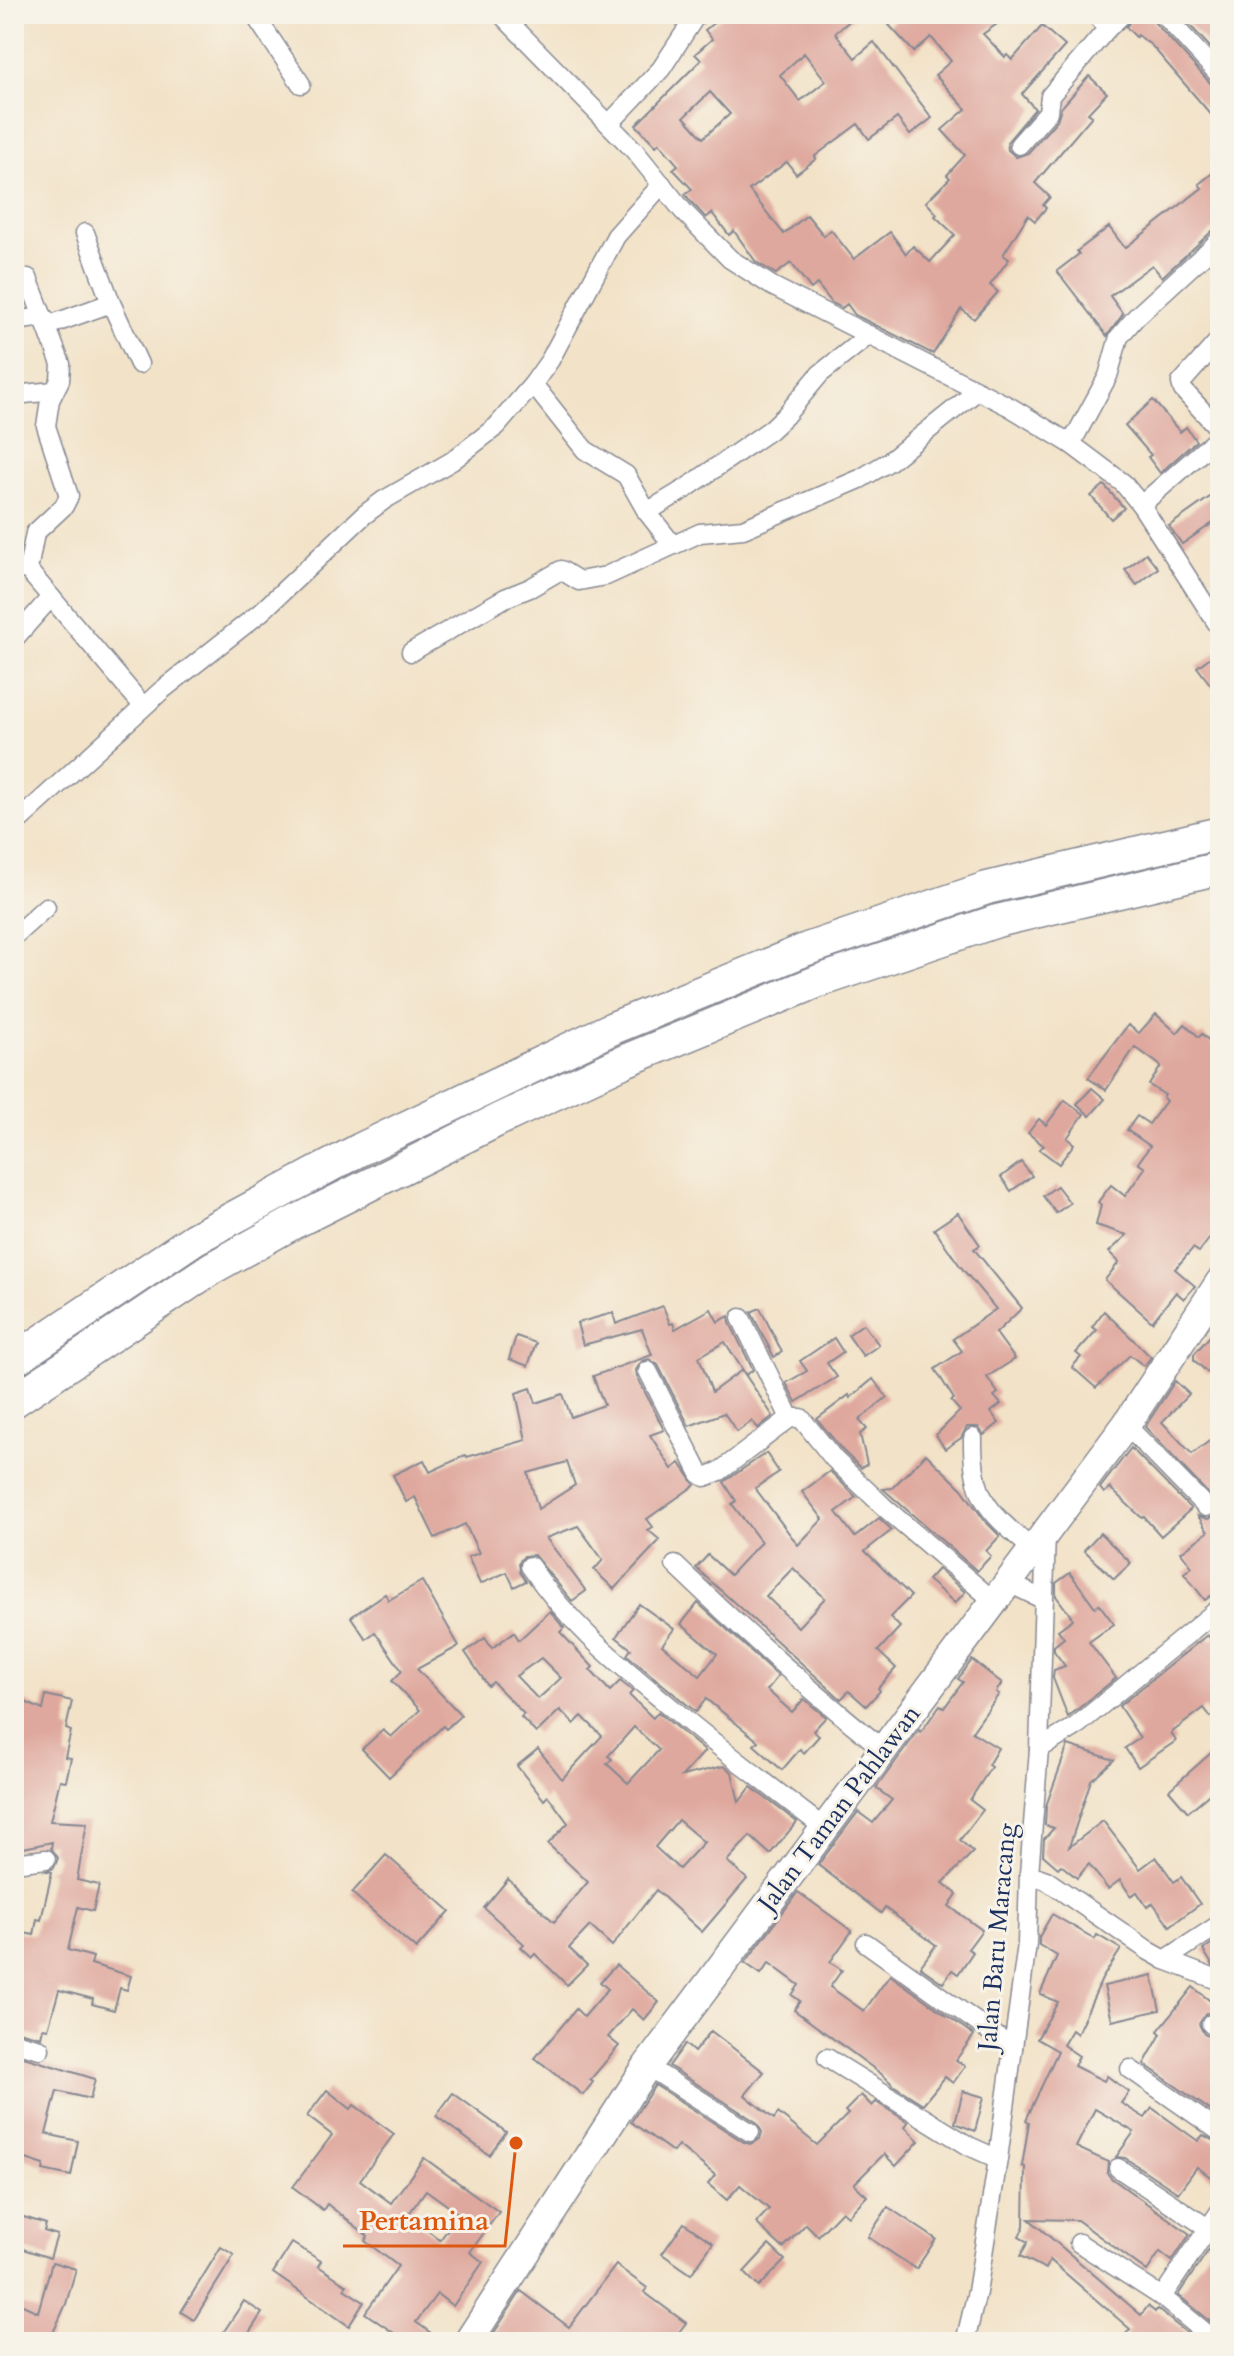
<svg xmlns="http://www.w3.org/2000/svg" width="1234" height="2356" font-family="Cardo,serif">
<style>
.building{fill:#dfa89e;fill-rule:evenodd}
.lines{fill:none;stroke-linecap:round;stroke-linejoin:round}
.street-casing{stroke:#868892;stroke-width:21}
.primary-casing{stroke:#868892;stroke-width:31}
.highway-casing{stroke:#868892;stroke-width:35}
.street{stroke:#fff;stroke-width:18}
.primary{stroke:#fff;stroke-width:28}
.highway{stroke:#fff;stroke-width:32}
.labels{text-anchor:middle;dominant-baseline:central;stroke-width:6;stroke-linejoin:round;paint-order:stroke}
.street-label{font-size:26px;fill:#1b2f5e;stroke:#f7f3e8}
.leader{fill:none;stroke:#de5710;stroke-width:3}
.callout-dot{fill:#de5710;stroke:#f7f3e8;stroke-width:3}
.callout-label{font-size:28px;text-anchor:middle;font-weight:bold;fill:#de5710;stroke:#f7f3e8;stroke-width:6;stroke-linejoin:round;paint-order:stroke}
</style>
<rect width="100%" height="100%" fill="#f7f3e8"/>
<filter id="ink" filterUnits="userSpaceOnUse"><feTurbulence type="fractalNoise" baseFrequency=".0125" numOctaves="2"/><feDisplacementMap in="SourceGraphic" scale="16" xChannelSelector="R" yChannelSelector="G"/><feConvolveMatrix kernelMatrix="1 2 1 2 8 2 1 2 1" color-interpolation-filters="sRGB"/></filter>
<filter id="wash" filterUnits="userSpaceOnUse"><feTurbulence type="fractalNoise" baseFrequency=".006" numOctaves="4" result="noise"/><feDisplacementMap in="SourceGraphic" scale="32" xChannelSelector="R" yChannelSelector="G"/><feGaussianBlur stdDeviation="1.8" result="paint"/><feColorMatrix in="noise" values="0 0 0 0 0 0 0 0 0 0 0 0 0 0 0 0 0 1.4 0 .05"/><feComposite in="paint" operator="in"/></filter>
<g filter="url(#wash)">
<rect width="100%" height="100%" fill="#f2e2c7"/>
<g id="blocks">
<g class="building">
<path d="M725,14H858L835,33L855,58L874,42L932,118L910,135L897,118L869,139L858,124L815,156L816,159L796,174L787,162L749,190L784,234L807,215L824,236L831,230L854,259L890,232L906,254L913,246L930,262L955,235L935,216L937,214L926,202L950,178L947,175L965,155L942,130L966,109L935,75L951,61L931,37L914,52L889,25L901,15L905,20L912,14H1011L983,34L1005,57L1007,55L1012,60L1042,26L1065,46L1022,94L1035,109L1007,142L1008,150L1016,157L1028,153L1057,120L1061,108L1089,76L1107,93L1088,113L1092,116L1035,183L1050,197L1043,205L1046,208L1035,221L1028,215L1003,255L1009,259L990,285L998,292L974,319L961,309L933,354L855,315L847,304L842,308L832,303L817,284L811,289L791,263L776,274L756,262L734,231L729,235L712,213L706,218L692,203L685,194L692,189L673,169L678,165L659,143L656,146L636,125L701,60L695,54L712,39L705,30ZM804,53L826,81L800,101L780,75ZM710,92L730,114L703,138L684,117Z"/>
<path d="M1135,14H1151L1154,22L1211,84L1220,88V125L1152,46L1138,35L1136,37L1126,27Z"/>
<path d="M1190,14H1220V58L1184,19Z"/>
<path d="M1220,167V228L1212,231L1162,277L1152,265L1110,296L1123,314L1107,336L1057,271L1079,254L1077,251L1109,227L1125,248L1202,188L1199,184Z"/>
<path d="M1153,400L1180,432L1186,427L1196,441L1160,473L1148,457L1151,455L1125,425Z"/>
<path d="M1104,485L1124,508L1111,519L1091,496Z"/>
<path d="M1220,490V518L1182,544L1169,526Z"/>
<path d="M1146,553L1158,568L1137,585L1125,570Z"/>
<path d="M1220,650V697L1197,667Z"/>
<path d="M1156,1014L1177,1033L1185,1024L1199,1037L1202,1034L1220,1051V1225L1199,1252L1193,1248L1175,1269L1195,1286L1184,1299L1176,1292L1152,1322L1105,1280L1119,1262L1109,1252L1127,1235L1096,1225L1101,1205L1098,1202L1111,1185L1125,1196L1145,1168L1138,1163L1150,1146L1127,1130L1137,1116L1149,1124L1166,1101L1163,1098L1165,1095L1149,1085L1161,1066L1135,1047L1106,1090L1088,1078L1128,1025L1139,1033Z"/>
<path d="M1092,1088L1105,1099L1090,1116L1077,1104Z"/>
<path d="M1065,1100L1084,1114L1067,1138L1074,1144L1059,1164L1039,1149L1044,1146L1028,1133L1039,1119L1046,1125Z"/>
<path d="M1021,1162L1032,1176L1011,1191L1001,1177Z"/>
<path d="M1057,1186L1070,1203L1056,1213L1043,1196Z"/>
<path d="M958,1213L980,1245L974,1249L1022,1308L996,1333L1015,1359L987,1377L998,1393L994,1396L1001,1404L991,1412L999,1423L984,1435L978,1427H967L961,1438L945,1449L936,1435L960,1411L951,1401L954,1399L935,1369L962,1351L953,1339L996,1309L960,1266L934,1229Z"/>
<path d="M663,1306L670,1324L673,1323L675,1329L711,1309L718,1322L729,1316L730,1323L753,1370L746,1375L725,1342L699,1357L712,1392L742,1370L773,1416L758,1428L752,1421L737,1432L724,1413L689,1426L658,1365L649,1359L642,1361L636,1370L637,1376L664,1430L650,1435L672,1469L680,1463L695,1485L647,1519L653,1527L648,1530L660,1540L614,1589L594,1570L603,1560L578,1526L546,1538L586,1591L572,1601L534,1555L524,1556L519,1562L520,1572L526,1581L514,1587L507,1572L480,1584L468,1557L479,1553L465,1524L435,1538L415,1497L406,1502L393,1475L424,1460L430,1472L466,1455L467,1457L526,1440L516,1393L531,1388L536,1403L563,1394L571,1417L604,1405L593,1376L652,1355L642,1329L583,1345L577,1323L613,1313L616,1324ZM567,1462L575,1485L538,1509L528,1473Z"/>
<path d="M760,1308L782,1352L774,1357L751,1312Z"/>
<path d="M1104,1311L1151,1357L1144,1366L1130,1355L1096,1388L1072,1367L1081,1357L1076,1353L1097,1330L1092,1327Z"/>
<path d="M863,1324L879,1345L863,1356L848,1335Z"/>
<path d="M1220,1325V1360L1208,1373L1194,1360V1354Z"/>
<path d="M516,1336L536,1343L528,1366L509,1359Z"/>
<path d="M834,1338L843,1352L827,1363L837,1377L796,1402L786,1383L807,1371L800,1361Z"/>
<path d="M873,1379L887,1397L859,1420L867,1429L860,1434L867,1464L861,1468L843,1451L817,1419L849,1395L850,1398Z"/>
<path d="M1175,1381L1189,1394L1162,1422L1192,1454L1220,1433V1589L1205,1600L1184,1573L1192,1567L1181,1552L1208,1532L1198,1516L1208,1519L1214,1516L1217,1503L1145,1427Z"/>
<path d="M1131,1448L1191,1509L1161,1536L1144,1517L1142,1518L1110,1488L1104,1493L1100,1488Z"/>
<path d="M766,1453L779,1472L755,1488L798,1545L823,1519L802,1492L830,1471L856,1497L836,1512L855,1537L879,1518L892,1530L865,1551L911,1596L890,1617L900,1627L878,1651L896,1668L878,1688L880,1691L866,1706L849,1691L841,1699L696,1568L708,1555L730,1575L761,1542L732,1504L736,1501L724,1482ZM793,1568L825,1598L798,1627L766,1596Z"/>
<path d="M926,1454L962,1489L985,1521L1000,1536L986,1551L991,1556L977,1571L883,1489L892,1488Z"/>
<path d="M1100,1533L1131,1563L1114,1579L1084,1550Z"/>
<path d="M938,1569L965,1592L955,1603L928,1580Z"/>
<path d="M1070,1573L1095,1607L1099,1604L1114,1624L1089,1642L1116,1678L1068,1717L1053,1678L1054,1670L1065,1666L1054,1651V1646L1064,1638L1058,1630L1073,1619L1056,1596V1583Z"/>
<path d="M422,1581L459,1646L417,1669L461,1715L446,1729L443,1726L389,1777L362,1749L383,1730L391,1737L420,1710L392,1681L402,1671L375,1632L366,1639L351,1617L385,1594L389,1600Z"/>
<path d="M698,1603L778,1676L767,1690L792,1712L804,1699L826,1717L813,1731L819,1736L804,1753L800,1749L782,1770L754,1745L758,1741L706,1699L696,1712L627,1655L631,1649L616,1637L639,1604L674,1629L662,1645L700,1676L717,1654L681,1624Z"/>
<path d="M550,1611L564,1628L560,1632L593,1667L590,1670L610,1691L620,1681L633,1691L629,1695L653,1718L658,1712L705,1751L682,1776L724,1766L732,1772L739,1802L751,1787L797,1822L770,1854L750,1836L727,1861L747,1879L702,1932L656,1890L612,1946L590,1926L569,1948L587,1965L567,1985L535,1954L532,1957L521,1947L524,1944L484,1908L508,1879L554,1922L588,1882L548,1844L568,1823L548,1796L544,1800L517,1766L538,1749L562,1779L602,1736L582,1716L574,1724L560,1710L536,1733L521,1717L524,1714L493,1682L488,1686L465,1652L485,1638L492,1648L514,1632L519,1640ZM541,1658L561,1678L538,1699L516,1676ZM634,1727L659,1750L628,1783L607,1764L612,1759L608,1756ZM678,1820L704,1842L679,1869L655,1847Z"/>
<path d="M1220,1633V1710L1211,1717L1204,1708L1171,1733L1176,1741L1138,1767L1125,1748L1140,1738L1119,1706L1207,1635L1212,1640Z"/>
<path d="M972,1660L1002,1683L996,1692L999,1694L972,1732L998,1748L988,1765L991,1767L970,1800L983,1810L960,1840L973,1852L943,1883L957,1894L949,1906L982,1930L968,1949L973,1952L958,1974L952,1970L943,1983L920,1967L936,1945L885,1908L881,1913L818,1865L858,1812L873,1823L892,1800L876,1788L919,1730L921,1732L940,1705L944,1708L963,1682L958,1679Z"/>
<path d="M46,1695L72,1701L66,1729L71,1731L65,1757L71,1758L66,1781L60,1780L50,1821L87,1823L77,1880L99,1885L93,1911L78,1907L68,1950L93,1957L91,1964L131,1976L127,1990L120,1988L114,2010L92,2004L93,1999L59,1990L48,2029L43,2028L41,2037L14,2030V1931L34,1935L37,1919L41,1920L52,1872L46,1871L54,1868L58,1858L51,1848L52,1842L14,1850V1697L43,1710Z"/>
<path d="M1068,1745L1114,1760L1091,1780L1069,1847L1103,1821L1140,1869L1156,1857L1174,1882L1181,1877L1200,1904L1170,1926L1153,1903L1147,1907L1137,1892L1131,1896L1120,1880L1108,1889L1089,1864L1077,1878L1061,1865L1058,1868L1043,1855L1044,1839L1054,1828L1045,1825L1046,1806Z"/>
<path d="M1220,1745V1785L1188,1812L1169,1790Z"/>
<path d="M386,1855L450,1911L416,1949L352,1893Z"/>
<path d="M798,1892L852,1931L830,1962L842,1970L830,1987L864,2011L890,1975L974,2035L956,2060L965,2066L953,2083L945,2077L923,2104L893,2085L884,2076L794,2010L800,2001L792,1995L799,1985L769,1963L761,1974L745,1963Z"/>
<path d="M1052,1914L1095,1939L1097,1935L1121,1949L1102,1979L1077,2034L1072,2030L1063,2045L1079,2056L1074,2066L1104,2081L1107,2076L1129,2092L1121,2103L1145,2118L1152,2108L1198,2141L1203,2135L1220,2144V2169L1213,2179L1197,2167L1178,2193L1125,2158L1116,2157L1134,2132L1095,2109L1076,2147L1108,2162L1107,2173L1111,2178L1190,2234L1172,2261L1160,2252L1147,2271L1077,2220L1029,2219L1141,2315L1148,2306L1155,2312L1157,2309L1198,2342H1134L1125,2335L1130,2329L1050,2260L1046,2269L1020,2256L1028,2242L1019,2237L1024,2226L1025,2167L1022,2166L1029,2122L1026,2120L1058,2051L1037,2039L1058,2002L1040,1994L1057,1956L1039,1945V1937Z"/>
<path d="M1220,1938V1968L1213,1966L1203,1950Z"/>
<path d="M616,1965L659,2002L644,2020L632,2009L608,2037L619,2046L590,2080L593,2082L583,2095L535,2058L576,2009L584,2017L608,1989L600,1982Z"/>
<path d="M1152,1975L1160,2010L1112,2021L1104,1986Z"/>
<path d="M1193,1987L1220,2009V2016L1206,2013L1199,2024L1204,2034L1220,2042V2117L1144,2064L1161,2034L1158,2031Z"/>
<path d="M711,2031L764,2072L745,2095L774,2119L778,2113L817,2145L848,2114L845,2111L861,2095L872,2106L876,2102L908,2122L905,2127L919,2141L896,2166L884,2154L854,2184L867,2196L848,2216L842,2211L818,2236L806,2224L783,2248L756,2223L769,2209L740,2185L727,2200L708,2184L715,2175L678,2145L673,2152L631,2122L655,2085L744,2142L750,2144L760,2139L762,2132L756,2122L669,2066L685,2044L694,2052Z"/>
<path d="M14,2054L95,2079L90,2099L57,2091L46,2134L78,2141L71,2176L43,2170L44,2165L14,2155V2123L18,2109L14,2108Z"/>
<path d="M327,2090L351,2109L354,2105L394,2134L360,2180L391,2203L424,2158L499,2212L470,2252L483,2262L453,2306L437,2294L416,2322L443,2342H407L365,2313L398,2266L365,2241L368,2236L327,2204L323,2210L293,2187L332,2135L307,2116ZM426,2190L459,2214L440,2240L408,2215Z"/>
<path d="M963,2091L984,2097L975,2131L955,2123Z"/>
<path d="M453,2093L506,2132L489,2155L436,2116Z"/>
<path d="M888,2207L936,2239L916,2269L868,2237Z"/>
<path d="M14,2214L46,2224L44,2231L57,2235L50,2258L14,2246Z"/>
<path d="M684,2223L713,2243L691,2274L662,2254Z"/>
<path d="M292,2243L321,2261L318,2266L347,2285L344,2289L364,2302L349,2326L273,2273Z"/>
<path d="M769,2245L785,2260L759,2287L744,2272Z"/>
<path d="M1212,2245L1220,2248V2329L1178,2295Z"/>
<path d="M221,2247L234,2255L194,2320L181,2312Z"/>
<path d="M52,2262L76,2269L66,2304L49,2342H14V2301L38,2312Z"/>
<path d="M616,2265L647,2288L644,2292L686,2323L671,2342H488L521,2291L569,2327Z"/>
<path d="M244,2301L262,2313L243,2342H217Z"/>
</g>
</g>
</g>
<g filter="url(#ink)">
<use href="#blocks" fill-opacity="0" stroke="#868892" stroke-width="2"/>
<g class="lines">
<g class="street-casing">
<g id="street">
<path d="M254,14L301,84"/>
<path d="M501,14L634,150L683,211L730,259L772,286L1010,407L1071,444L1123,483L1141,505L1220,628"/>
<path d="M1096,14L1107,29L1123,14"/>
<path d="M1163,14L1220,76"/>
<path d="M609,124L661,69L697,14"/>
<path d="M1019,145L1048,112L1050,96L1107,29"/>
<path d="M85,233L111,303L139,364"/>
<path d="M14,321L44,317"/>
<path d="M47,326L111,303"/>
<path d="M1220,339L1181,383L1183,390L1220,430"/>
<path d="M533,384L585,450L626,475L647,512L685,489L770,430L785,416L820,374L869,335"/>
<path d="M14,395L54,391"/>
<path d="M1071,444L1108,376L1119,337L1136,317L1220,240"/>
<path d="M1141,505L1220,436"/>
<path d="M647,512L672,544"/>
<path d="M14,568L28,570L143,706"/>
<path d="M28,570L35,533L64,506L69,496L46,426L50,400L60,380L61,364L28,278"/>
<path d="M14,639L51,597"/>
<path d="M411,652L505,598L530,588L561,570L579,581L606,576L700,533L743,529L860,479L890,461L977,391"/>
<path d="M14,825L161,691L261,612L364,515L384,500L452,461L497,426L533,384L550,360L616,236L662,184"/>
<path d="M14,936L46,907"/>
<path d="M741,1318L790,1418"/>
<path d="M648,1371L700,1474L705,1477L720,1471L790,1418H801L834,1459L884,1507L995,1602"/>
<path d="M1126,1425L1206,1507"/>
<path d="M973,1438C972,1501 989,1511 1033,1550"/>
<path d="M675,1565C742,1630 811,1691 883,1749"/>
<path d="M530,1566C571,1627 618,1663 673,1709C722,1750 772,1788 823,1827"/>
<path d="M1009,1583L1044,1600"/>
<path d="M1039,1749L1075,1727L1217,1610"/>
<path d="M14,1863L46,1859"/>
<path d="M1029,1874L1046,1880L1149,1951L1165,1960L1220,1981"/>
<path d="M866,1943L1013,2048"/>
<path d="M1165,1960L1220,1924"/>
<path d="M1211,2024L1220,2030"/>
<path d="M14,2042L40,2049"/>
<path d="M827,2058L969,2146L998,2159"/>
<path d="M647,2066L750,2132"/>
<path d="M1130,2069L1220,2132"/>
<path d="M1118,2168L1220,2236"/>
<path d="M1079,2243L1162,2297L1217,2342"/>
<path d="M1162,2297L1220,2211"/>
<path d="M965,2342L977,2292L998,2159L1027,1944L1029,1874L1039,1749L1046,1533"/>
</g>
</g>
<g class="primary-casing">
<path id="primary" d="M468,2342L647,2066L1126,1425L1220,1282"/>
</g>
<g class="highway-casing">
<g id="highway">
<path d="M14,1360L194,1239L361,1149L613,1028L807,949L987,888L1220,833"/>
<path d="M14,1401L212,1268L291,1224L498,1120L627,1060L819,981L997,921L1220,868"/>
</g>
</g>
<use href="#street" class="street"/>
<use href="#primary" class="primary"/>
<use href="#highway" class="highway"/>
</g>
</g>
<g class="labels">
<g class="street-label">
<text transform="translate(839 1808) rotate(-53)">Jalan Taman Pahlawan</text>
<text transform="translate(997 1937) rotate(-85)">Jalan Baru Maracang</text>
</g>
</g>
<path class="leader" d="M516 2143L505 2246H343"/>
<circle class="callout-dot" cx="516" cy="2143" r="8"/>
<g class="callout-label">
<text x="424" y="2230">Pertamina</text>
</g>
<rect width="1234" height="2356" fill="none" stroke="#f7f3e8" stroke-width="48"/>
</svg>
